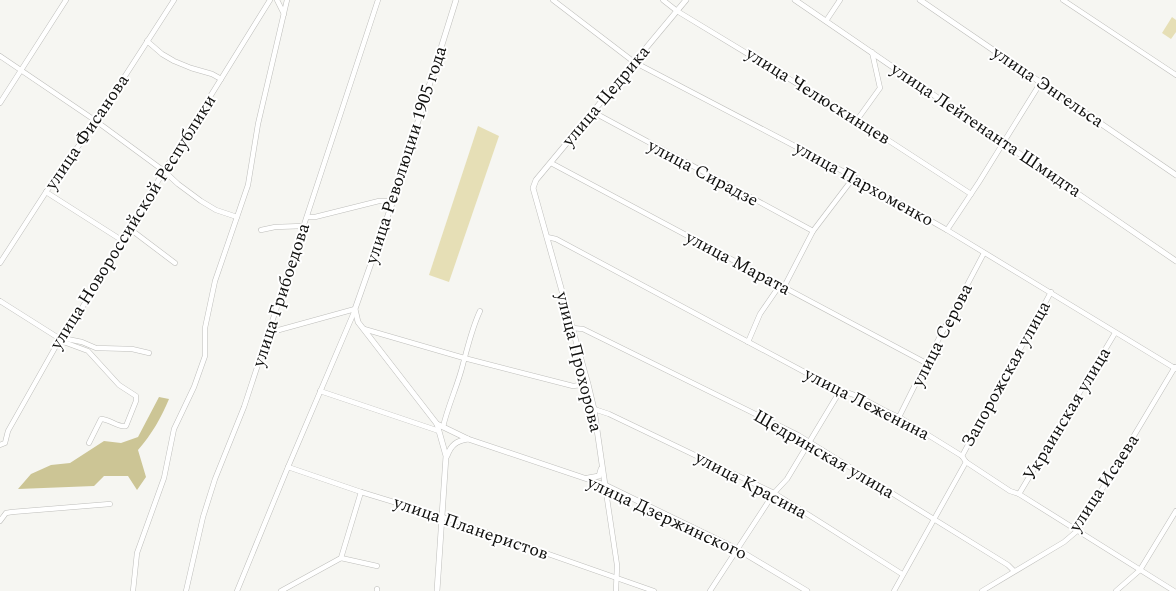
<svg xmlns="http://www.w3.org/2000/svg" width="1176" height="591" font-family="Spectral,serif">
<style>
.green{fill:#e6dfb6}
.forest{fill:#ccc595}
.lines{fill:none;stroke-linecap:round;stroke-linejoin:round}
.minor-casing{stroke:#bebebb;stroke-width:5.5}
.tertiary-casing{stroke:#bebebb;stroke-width:6}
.minor{stroke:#fff;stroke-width:4.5}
.tertiary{stroke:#fff;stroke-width:5}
.labels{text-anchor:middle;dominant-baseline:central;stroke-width:4;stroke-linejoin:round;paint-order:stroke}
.street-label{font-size:18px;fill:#10100e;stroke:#fff}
</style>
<rect width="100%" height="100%" fill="#f6f6f2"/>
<g class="green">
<path d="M1172,17L1176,20V32L1171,39L1162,33Z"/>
<path d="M478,126L499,136L449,282L429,275Z"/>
</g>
<path class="forest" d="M159,397L169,399C161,418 152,434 138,450L146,477L137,490L128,476H104L94,486L18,489L31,474L51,465L70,463L104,441L121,443L138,437Z"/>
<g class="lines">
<g class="minor-casing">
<g id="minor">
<path d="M277,0L284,14"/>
<path d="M553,0L634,62L854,177L947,230L1176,369"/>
<path d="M663,0L677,11L857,120L971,194"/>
<path d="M1063,0L1176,75"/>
<path d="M826,21L840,0"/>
<path d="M147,41L162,54L174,61L191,68L212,74L221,79"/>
<path d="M0,56L96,121L164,171L178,184L201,201L216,210L237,217"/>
<path d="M0,103L66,0"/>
<path d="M593,112L813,231"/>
<path d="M857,120L880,88L872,52"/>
<path d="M551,163L926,363"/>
<path d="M46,192L123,241"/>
<path d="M307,217H315L379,201H393"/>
<path d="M130,229L175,263"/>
<path d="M261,230L275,227L303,226"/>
<path d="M947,230L979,182L1041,82"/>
<path d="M547,237L556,239L840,391C861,394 879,410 899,417L962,456L966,462L1010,491L1019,494L1174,591"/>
<path d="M0,263L46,192L96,121L174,0"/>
<path d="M784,287L813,231L854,177"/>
<path d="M0,301L57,337L82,342L96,348L132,349L149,353"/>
<path d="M572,328L583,329L798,435L1008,565L1014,571"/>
<path d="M364,329L464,358L573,386L588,384"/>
<path d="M268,333L355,309"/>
<path d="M61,341L88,351L119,385L136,396V401L126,426C118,428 110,419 101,419L89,443"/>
<path d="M748,342L760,314L780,285"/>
<path d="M320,391L439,431"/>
<path d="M594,409L609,414L774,493L902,574"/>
<path d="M899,417L926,363L984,253"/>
<path d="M443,427C448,405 458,385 463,364C468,346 472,328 480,311"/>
<path d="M0,445L5,443L8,431L56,346L64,338L164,171L270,0"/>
<path d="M962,456L1051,292"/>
<path d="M288,467L361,492L443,517L654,591"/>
<path d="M605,485L617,565L616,591"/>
<path d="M1019,494L1115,333"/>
<path d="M0,521L6,513L12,512L110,504"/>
<path d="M341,558L361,492"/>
<path d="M133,591L137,553L164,478L174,429L194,387L205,356V328L215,281L248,185L258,124L287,0"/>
<path d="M186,591L203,517L215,479L244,407L378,0"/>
<path d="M237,591L288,467L355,310"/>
<path d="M281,591L341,558L377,566"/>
<path d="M377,591V589"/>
<path d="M710,591L774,493L787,479L840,391"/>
<path d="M894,591L966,462"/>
<path d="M982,591L1064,542L1077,531L1175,367"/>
<path d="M1116,591L1140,570L1176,511"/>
</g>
</g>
<g class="tertiary-casing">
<g id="tertiary">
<path d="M795,0L1176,261"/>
<path d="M920,0L1176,175"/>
<path d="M437,424L468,439L605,485L737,549L807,591"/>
<path d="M447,456C451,445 456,441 468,439"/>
<path d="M588,478L599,476L601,469"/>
<path d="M605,485L594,409L588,384L533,188L536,180L686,0"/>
<path d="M437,591L446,456L437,424L358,322L355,309L393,201L456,0"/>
</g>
</g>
<use href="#minor" class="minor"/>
<use href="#tertiary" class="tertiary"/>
</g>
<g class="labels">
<g class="street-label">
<text transform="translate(1048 87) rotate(34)">улица Энгельса</text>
<text transform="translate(606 96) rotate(-50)">улица Цедрика</text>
<text transform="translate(818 96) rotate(32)">улица Челюскинцев</text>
<text transform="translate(986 130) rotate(34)">улица Лейтенанта Шмидта</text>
<text transform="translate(87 132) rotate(-56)">улица Фисанова</text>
<text transform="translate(406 155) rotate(-72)">улица Революции 1905 года</text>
<text transform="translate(703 173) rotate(28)">улица Сирадзе</text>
<text transform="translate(864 184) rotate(29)">улица Пархоменко</text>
<text transform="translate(133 222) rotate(-58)">улица Новороссийской Республики</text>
<text transform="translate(738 263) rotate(28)">улица Марата</text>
<text transform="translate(281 295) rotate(-72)">улица Грибоедова</text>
<text transform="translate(942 335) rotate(-63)">улица Серова</text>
<text transform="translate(579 362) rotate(76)">улица Прохорова</text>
<text transform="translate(1006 374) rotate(-61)">Запорожская улица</text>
<text transform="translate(867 404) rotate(27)">улица Леженина</text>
<text transform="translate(1067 414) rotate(-59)">Украинская улица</text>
<text transform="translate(824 454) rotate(30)">Щедринская улица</text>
<text transform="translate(1104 483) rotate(-57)">улица Исаева</text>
<text transform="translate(751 485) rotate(28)">улица Красина</text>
<text transform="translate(667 518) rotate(25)">улица Дзержинского</text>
<text transform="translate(471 528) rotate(19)">улица Планеристов</text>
</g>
</g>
</svg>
